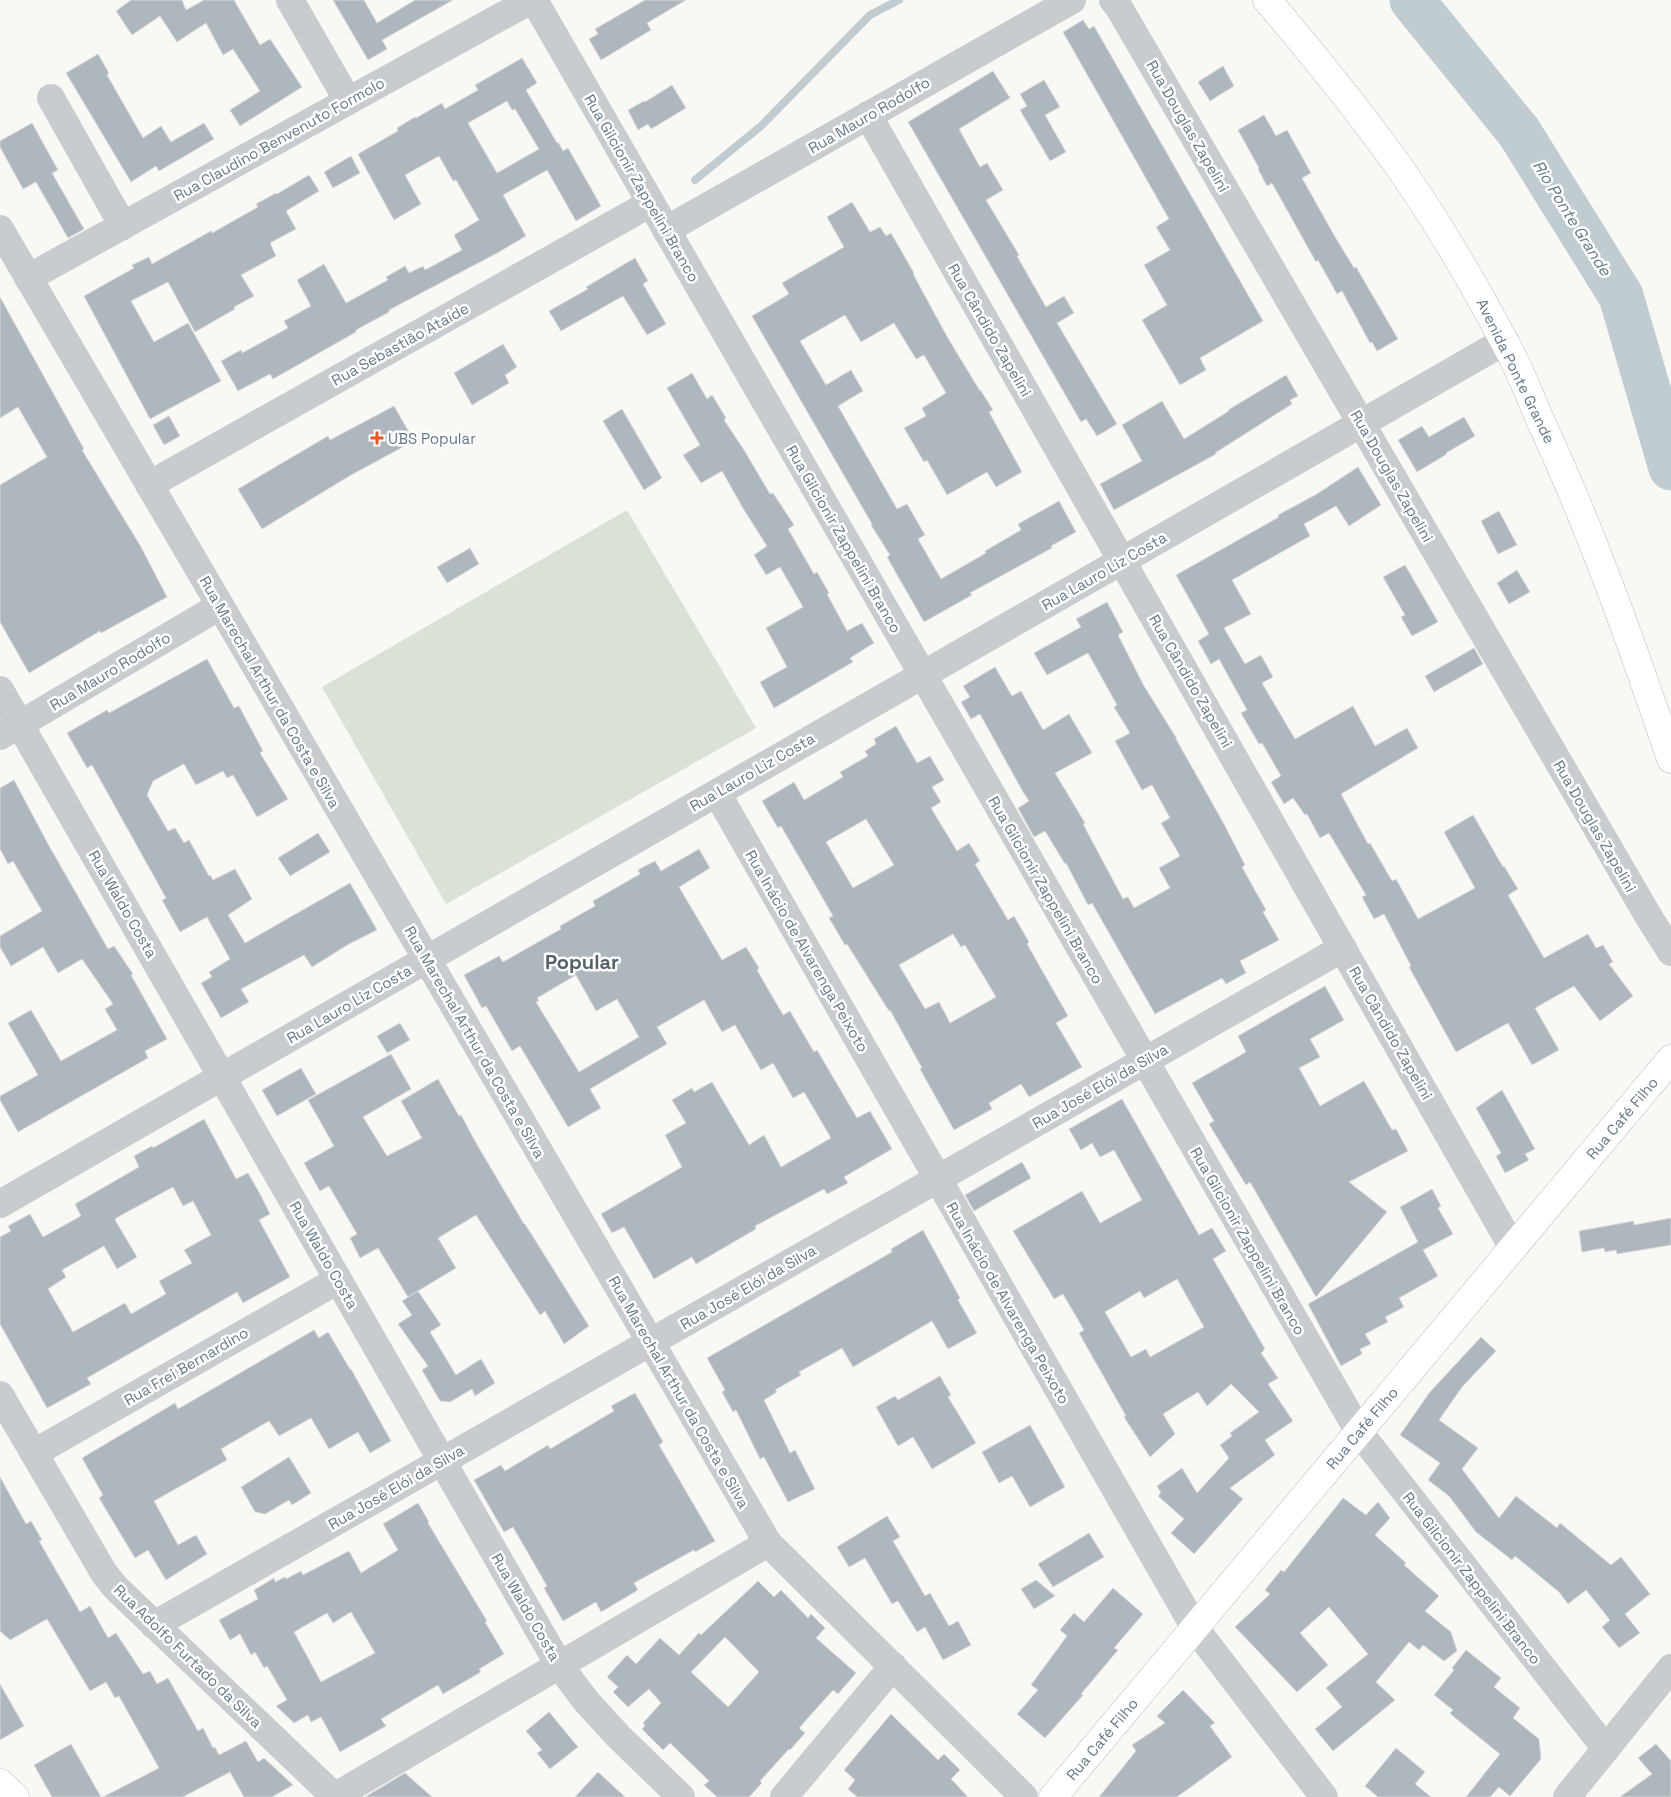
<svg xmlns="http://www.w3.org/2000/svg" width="1671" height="1797" font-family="'Space Grotesk',sans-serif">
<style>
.green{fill:#dae1d6}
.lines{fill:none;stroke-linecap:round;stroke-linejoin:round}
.stream{stroke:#c1ccd1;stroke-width:8}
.river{stroke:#c1ccd1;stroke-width:45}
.building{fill:#aeb7bd;stroke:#dadad8;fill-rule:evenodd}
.secondary-casing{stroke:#babfc4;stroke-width:29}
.street{stroke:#c8cccf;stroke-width:28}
.secondary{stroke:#fff;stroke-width:28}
.poi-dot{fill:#ef531f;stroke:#fff;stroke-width:2}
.labels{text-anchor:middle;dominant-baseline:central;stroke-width:5;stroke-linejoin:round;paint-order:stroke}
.street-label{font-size:15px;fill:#657889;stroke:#fff}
.poi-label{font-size:15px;fill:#657889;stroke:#fff;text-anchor:start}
.water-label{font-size:16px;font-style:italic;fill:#617a84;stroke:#fff}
.district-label{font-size:20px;font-weight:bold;fill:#54616d;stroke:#fff}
</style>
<rect width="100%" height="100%" fill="#f8f8f5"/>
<path class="green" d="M627,510L756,728L446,904L322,687Z"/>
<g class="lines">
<path class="stream" d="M695,180L761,126L870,15L899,0"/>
<path class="river" d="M1412,0L1519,132L1621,296L1671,468"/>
</g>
<g class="building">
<path d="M131,0H182L186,10L204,0H234L260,45L270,39L302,87L240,126L230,110L260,91L233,49L223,55L206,23L177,42L160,16L132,35L116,11Z"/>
<path d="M333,0H364L377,23L415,0H453L382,40L387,49L368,60Z"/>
<path d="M645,0H686L647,23L651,30L601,60L589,39L598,34L595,29Z"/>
<path d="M1083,20L1089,29L1094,26L1263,321L1200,358L1206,370L1180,385L1142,320L1167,305L1144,265L1170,250L1156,227L1169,219L1063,32Z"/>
<path d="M98,54L109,73L107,75L143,138L161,126L171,142L204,123L214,139L159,171L156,166L131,182L66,73Z"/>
<path d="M522,58L537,83L526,90L557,143L558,142L563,151L568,148L601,206L576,221L547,170L503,195L526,236L499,252L389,310V312L356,330V332L273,379L270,374L238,391L221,361L241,350L242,353L288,328L284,321L311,306L297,280L324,264L346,303L388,280L386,277L405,266L409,273L423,266L425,270L462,250L454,235L479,220L456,180L453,181L439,156L405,175L421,204L394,220L358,154L398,131L397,128L415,117L416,118L442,103L445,109L478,90L475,85ZM507,101L512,110L515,109L539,149L497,173L468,123Z"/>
<path d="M1223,66L1234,86L1210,101L1198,82Z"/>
<path d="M993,71L1010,98L959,129L980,167L987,163L1003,190L986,200L1019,255L1017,256L1046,307L1064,296L1074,313L1057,323L1117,424L1097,436L1086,419L1081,422L908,122Z"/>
<path d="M1044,80L1060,107L1045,115L1066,152L1050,161L1020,110L1027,106L1020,94Z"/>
<path d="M672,85L686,108L651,129L648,124L638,130L628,110L644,101L645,102Z"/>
<path d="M1264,115L1276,136L1287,130L1311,173L1302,178L1334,235L1354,268L1356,267L1398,339L1377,351L1372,342L1370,343L1342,291L1337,294L1318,260L1316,262L1272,183L1267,186L1258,169L1259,168L1238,130Z"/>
<path d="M32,123L58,170L52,173L84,229L68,238L36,182L23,189L0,147V141Z"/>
<path d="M351,156L360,173L333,188L324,172Z"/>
<path d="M309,175L319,191L286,211L296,229L270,243L276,256L241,275L254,296L234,307L235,309L195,332L168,282L131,301L154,342L188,323L221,381L150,419L84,296L134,268L132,265L149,257L152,264L211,231L212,233L258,207L256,204L276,193L277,194Z"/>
<path d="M852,202L870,232L880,227L886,236L891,233L914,273L913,274L949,340L980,391H981L993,410L989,412L1022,472L996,487L987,472L947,495L927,460L924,462L904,428L926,416L922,408L946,393L924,355L916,359L894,323L861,342L845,315L800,341L826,385L851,370L863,391L838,406L897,509L907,504L925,535L918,539L941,579L986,553L985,551L1021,530L1018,524L1059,501L1076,532L1051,546L1052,548L970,593L972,595L924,622L887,557L890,555L871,525L872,524L752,316L789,294L782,283L844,247L827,217Z"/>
<path d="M635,258L648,281L643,284L666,324L647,335L623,296L561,331L549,311L588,289L586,287Z"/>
<path d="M0,297L84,449L82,450L141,547L167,597L101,633L100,631L29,673L0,622V485L47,457L18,407L0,418Z"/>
<path d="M503,344L517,367L505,375L509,383L472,405L454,373Z"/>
<path d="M692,373L707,399L712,395L726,418L724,420L744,450L770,494L773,493L794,525L788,529L814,574L817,572L829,593L827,594L847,631L862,623L874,643L850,658L853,662L774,708L760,682L787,667L766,628L803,607L780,567L766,575L754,555L767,546L744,510L722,471L701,483L683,455L700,445L667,388Z"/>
<path d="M1286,375L1298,396L1290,400L1292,404L1215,453L1216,454L1114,510L1100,484L1142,461L1122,425L1162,401L1184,439L1229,411L1228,410Z"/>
<path d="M394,406L414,441L351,475L262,529L238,489L328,436L330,440Z"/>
<path d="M622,409L662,478L644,490L603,421Z"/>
<path d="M169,416L180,436L164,445L153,425Z"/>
<path d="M1464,417L1475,436L1446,453L1447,454L1417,472L1398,440L1422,426L1429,437Z"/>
<path d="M1358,467L1381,505L1349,526L1336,506L1304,524L1310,536L1232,580L1251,614L1224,628L1245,664L1261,655L1273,677L1262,683L1295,739L1353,706L1375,746L1407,728L1418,748L1341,794L1368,844L1370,843L1392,881L1396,879L1418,919L1475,888L1444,832L1473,815L1503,867L1504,866L1518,889L1508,895L1544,958L1588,934L1596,948L1603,945L1613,962L1609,964L1633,996L1600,1021L1574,986L1535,1008L1559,1050L1532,1065L1508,1023L1456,1052L1409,967L1411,966L1384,914L1374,919L1362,897L1366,895L1329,833L1320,838L1307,814L1305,815L1293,798L1284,804L1271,782L1281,776L1262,743L1259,744L1241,713L1247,710L1219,659L1211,664L1198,641L1209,634L1176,575L1279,517L1278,515L1317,494Z"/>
<path d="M1499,511L1517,545L1498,554L1481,521Z"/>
<path d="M470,548L479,564L447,583L437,567Z"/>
<path d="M1405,565L1438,622L1412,636L1401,617L1405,615L1383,577Z"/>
<path d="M1517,570L1530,592L1509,604L1497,583Z"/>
<path d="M1107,602L1123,632L1118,635L1144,686L1177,739H1176L1224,824L1245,865L1242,867L1266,910L1263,912L1279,940L1240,961L1246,973L1226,984L1222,978L1155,1014L1092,903L1088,905L1066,863L1065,864L1045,831L1034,837L1018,808L1029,801L1023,792L980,714L971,719L961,702L970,697L963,686L995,667L1012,696L1021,691L1043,730L1069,714L1092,753L1055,773L1085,823L1083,824L1123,899L1128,897L1134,908L1170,888L1159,868L1180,856L1161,823L1170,818L1152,785L1142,790L1115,741L1130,733L1114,707L1117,705L1088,653L1047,675L1034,653L1081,627L1076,619Z"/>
<path d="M1474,648L1483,664L1434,692L1425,676Z"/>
<path d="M207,659L234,708L239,706L263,751L260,753L288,799L257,817L233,775L227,778L223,771L196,785L184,764L153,781L147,795L168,831L175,828L184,843L189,840L209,876L210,875L213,880L235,869L252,899L228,915L245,943L350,883L377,930L349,944L312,967L304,955L241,989L249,1002L221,1018L201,983L212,977L209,972L230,959L207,917L180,932L162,900L166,898L92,765L87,768L67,733L107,710L109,713Z"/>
<path d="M896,726L917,763L930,756L944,780L932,787L941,802L931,808L957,851L969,843L980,861L975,864L1008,920L1014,916L1029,942L1027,944L1068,1016L1056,1023L1082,1067L1029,1097L1021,1084L989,1103L992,1109L954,1130L920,1069L922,1068L890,1010L889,1011L847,944L845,945L829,918L833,916L810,876L781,826L778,828L762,801L794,782L804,800L843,777L840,772L868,756L865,751L876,744L874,739ZM866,819L894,865L853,888L826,842ZM953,934L961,947L965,945L996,997L950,1023L939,1002L925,1009L899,965Z"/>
<path d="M14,780L48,844L108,949L114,946L133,974L131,975L167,1039L145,1051L148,1058L18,1132L0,1100V1096L38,1075L8,1023L31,1010L61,1061L117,1030L105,1009L113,1004L82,959L58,973L43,947L11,966L0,947V936L42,911L13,861L8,864L0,849V788Z"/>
<path d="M318,833L330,852L290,876L278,858Z"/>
<path d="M699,849L710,868L679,887L722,960L746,947L759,968L757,970L783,1015L790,1011L814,1052L817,1050L857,1118L870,1111L892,1149L844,1177L848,1183L827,1194L824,1189L755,1226L756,1229L696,1264L692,1257L654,1279L624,1227L612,1233L601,1214L682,1167L665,1135L686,1123L672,1100L692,1088L694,1092L712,1082L749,1145L764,1135L781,1167L831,1138L804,1092L793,1098L773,1063L761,1070L735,1025L722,1032L704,1000L657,1027L667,1044L590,1089L601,1108L568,1127L520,1046L512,1051L486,1006L482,1008L464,975L499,956L503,962L561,929L560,926L595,906L593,901L640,874L638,870L655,861L661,871ZM576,975L596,1011L617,999L639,1037L579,1072L536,1002L539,1001L537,998Z"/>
<path d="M1325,986L1344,1020L1310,1039L1320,1057L1299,1068L1320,1106L1364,1081L1392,1130L1396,1129L1408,1151L1349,1182L1387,1212L1316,1297L1250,1182L1246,1185L1209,1124L1214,1121L1192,1083L1246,1052L1238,1036Z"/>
<path d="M400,1023L410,1040L387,1053L377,1036Z"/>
<path d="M391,1054L411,1089L363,1117L387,1156L422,1138L401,1101L438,1079L459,1116L461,1115L476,1143L524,1224H525L589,1326L564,1344L545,1311L540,1315L476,1215L438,1238L456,1268L408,1297L378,1248L360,1258L350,1238L357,1234L329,1186L320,1191L304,1163L334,1146L308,1100Z"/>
<path d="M301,1068L316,1094L277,1116L262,1090Z"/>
<path d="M1502,1090L1535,1149L1525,1154L1529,1160L1505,1173L1496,1156L1501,1153L1476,1108Z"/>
<path d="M1122,1099L1199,1235L1212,1228L1226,1251L1213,1259L1265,1349L1261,1353L1278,1378L1268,1384L1293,1421L1265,1440L1275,1455L1230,1488L1243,1499L1194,1554L1171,1533L1184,1519L1158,1496L1161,1493L1157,1486L1182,1468L1197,1493L1229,1458L1220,1445L1232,1436L1230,1433L1259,1412L1231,1384L1207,1406L1198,1392L1163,1414L1175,1434L1150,1457L1124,1417L1126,1416L1079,1333L1084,1330L1063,1294L1054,1299L1013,1231L1082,1191L1100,1223L1142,1200L1114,1150L1100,1157L1092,1143L1081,1150L1069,1129ZM1177,1279L1204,1327L1150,1357L1146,1349L1131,1357L1105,1312L1140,1291L1144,1298Z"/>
<path d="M204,1119L236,1179L248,1173L260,1194L270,1214L259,1220L290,1277L243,1303L237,1292L87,1378L91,1384L47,1408L0,1324V1237L11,1231L8,1226L30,1214L43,1237L81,1216L75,1204L139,1167L134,1156L152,1146L153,1148ZM173,1187L183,1206L193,1201L211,1235L184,1250L192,1263L159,1281L166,1294L131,1314L125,1303L73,1332L48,1289L66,1277L62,1270L104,1246L117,1269L137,1257L115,1220L116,1218Z"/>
<path d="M1022,1162L1031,1178L974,1211L965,1195Z"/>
<path d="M1432,1189L1441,1206L1438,1208L1453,1234L1423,1250L1438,1276L1399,1298L1404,1307L1385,1317L1388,1322L1365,1334L1371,1344L1360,1349L1362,1354L1341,1366L1308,1304L1418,1242L1400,1207Z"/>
<path d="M1671,1218V1245L1617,1254L1616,1250L1605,1252L1604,1248L1582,1252L1579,1231L1634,1221V1225Z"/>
<path d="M923,1230L960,1298L958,1300L977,1333L948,1349L932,1321L853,1367L842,1348L799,1372L801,1375L775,1390L777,1392L764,1400L790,1453L795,1450L815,1489L788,1502L764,1457L760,1459L736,1410L733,1412L722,1392L725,1390L707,1358L892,1252L891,1249Z"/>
<path d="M418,1291L441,1325L430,1332L456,1375L481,1359L495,1383L475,1396L472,1389L450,1402L440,1401L422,1370L428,1366L398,1324L412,1315L402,1301Z"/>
<path d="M314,1330L319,1338L328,1332L350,1369H351L391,1441L370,1453L358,1432L329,1449L311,1418L279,1436L269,1421L221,1449L227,1460L154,1501L178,1545L196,1535L207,1554L166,1580L148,1550L135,1558L99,1498L103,1495L82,1458L175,1403L178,1409Z"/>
<path d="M1481,1337L1496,1351L1462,1387L1439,1420L1478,1448L1462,1469L1499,1518L1516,1496L1557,1528L1560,1523L1611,1565L1621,1557L1650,1594L1625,1614L1640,1633L1619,1648L1602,1627L1610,1620L1586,1590L1568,1604L1559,1592L1515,1556L1512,1560L1476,1532L1449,1496L1428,1480L1440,1463L1400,1435L1430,1392Z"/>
<path d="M940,1376L951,1395L948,1397L976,1443L932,1469L913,1437L898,1446L876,1407L895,1396L898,1400Z"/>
<path d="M635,1393L663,1442L659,1445L715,1541L695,1552L694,1550L634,1583L638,1590L601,1612L596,1602L563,1621L544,1588L547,1586L513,1527L504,1532L474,1480L501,1465L505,1471L548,1445L550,1449L614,1411L611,1406Z"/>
<path d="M1030,1425L1065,1487L1030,1507L1012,1476L999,1483L982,1452Z"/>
<path d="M289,1457L311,1493L292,1505L289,1500L265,1514L255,1512L241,1487Z"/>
<path d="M0,1477L26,1524L31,1521L42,1540L39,1541L80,1612L90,1606L108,1638L116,1633L143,1674L150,1671L157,1684L168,1678L198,1731L203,1728L213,1748L215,1747L219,1755L246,1741L258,1762L264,1758L293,1785L272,1797H244L230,1772L183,1797H103L159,1768L119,1696L115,1698L106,1682L90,1691L47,1619L10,1640L0,1631Z"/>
<path d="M1343,1498L1366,1515L1378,1502L1390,1518L1375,1535L1406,1563L1404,1565L1439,1596L1425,1611L1451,1632L1457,1651L1444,1661L1423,1645L1419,1650L1409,1642L1376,1682L1395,1700L1333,1751L1315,1729L1342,1707L1326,1688L1368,1654L1329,1607L1300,1633L1328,1665L1297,1692L1235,1627L1270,1594L1265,1590L1281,1570L1284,1572Z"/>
<path d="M418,1503L429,1522L428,1523L487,1621L485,1622L504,1654L479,1669L481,1672L443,1694L438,1685L381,1719L386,1726L340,1752L321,1717L311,1722L308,1715L294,1723L276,1706L287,1700L267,1666L264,1668L255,1652L251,1655L240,1634L230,1640L219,1620L258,1599L254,1590L274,1578L275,1582L285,1577L286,1579L301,1571L303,1575L349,1551L361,1573L398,1550L383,1524ZM351,1612L375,1653L321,1682L294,1632L327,1613L333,1623Z"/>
<path d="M887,1516L900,1537L893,1541L925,1596L930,1593L949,1626L958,1621L971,1645L943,1660L925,1627L917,1632L898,1601L892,1604L865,1558L849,1567L837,1547Z"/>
<path d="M1089,1533L1104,1557L1053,1587L1038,1564Z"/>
<path d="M1036,1580L1055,1596L1034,1609L1021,1589Z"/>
<path d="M758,1581L774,1597L781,1590L808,1618L811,1614L825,1628L816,1638L856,1673L838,1694L833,1690L799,1728L805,1733L790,1750L789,1749L760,1781L762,1783L749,1797H717L704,1785L709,1781L670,1743L663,1750L642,1729L645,1726L643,1723L661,1703L649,1689L628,1707L613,1692L618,1687L607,1677L627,1655L636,1664L660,1638L679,1655L699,1633L701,1635ZM725,1637L759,1672L728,1707L691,1672Z"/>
<path d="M1113,1588L1143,1614L1114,1648L1118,1650L1081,1694L1083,1695L1045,1738L1017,1714L1038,1690L1031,1685L1067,1636L1060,1630L1074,1613L1084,1622Z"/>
<path d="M1466,1650L1501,1678L1494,1687L1520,1708L1513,1718L1539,1739L1541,1759L1510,1796L1499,1787L1490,1797H1466L1500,1754L1454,1717L1450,1713L1453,1710L1434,1695L1454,1670L1452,1668Z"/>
<path d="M0,1684L24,1726L0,1740Z"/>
<path d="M1183,1690L1215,1723L1210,1726L1232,1757L1177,1797H1099L1136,1751L1132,1745L1165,1723L1157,1716Z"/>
<path d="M549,1712L578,1747L550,1769L537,1753L542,1750L526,1731Z"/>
<path d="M891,1714L938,1760L944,1754L960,1770L951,1779L968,1797H857L848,1789L855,1780L844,1770Z"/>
<path d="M71,1744L101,1797H52L34,1765Z"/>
<path d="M1656,1744L1671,1761V1797H1620L1652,1774L1638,1758Z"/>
<path d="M1396,1748L1425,1772L1415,1784L1431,1797H1378L1365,1786Z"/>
<path d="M598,1772L625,1797H575Z"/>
<path d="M405,1773L432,1797H365Z"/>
</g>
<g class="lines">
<g class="secondary-casing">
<g id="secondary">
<path d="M1267,0C1312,53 1356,107 1397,164C1436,219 1471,279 1503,339C1518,365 1529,394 1541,422C1592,531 1632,645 1671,759"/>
<path d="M0,1783L15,1797"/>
<path d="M1053,1797L1671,1059"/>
</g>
</g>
<g class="street">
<path d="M290,0L348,101"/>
<path d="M534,0L1359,1432L1606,1749"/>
<path d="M1113,0L1118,6L1650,919L1671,952"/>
<path d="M51,98L123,226"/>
<path d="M868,115L1513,1248"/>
<path d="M0,229L768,1543L1024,1797"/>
<path d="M666,230L1072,0"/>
<path d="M28,278L531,0"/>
<path d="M149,485L651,203"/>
<path d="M0,690L559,1665L586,1701L619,1737L681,1797"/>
<path d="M0,736L220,606"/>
<path d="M717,793L1195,1628L1324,1797"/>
<path d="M0,1204L1505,341"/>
<path d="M0,1395L104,1573L115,1587L335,1797"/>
<path d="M34,1453L338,1280"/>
<path d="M154,1625L1343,948"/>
<path d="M334,1797L768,1543"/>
<path d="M784,1797L893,1666"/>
<path d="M1567,1797L1671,1668"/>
</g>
<use href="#secondary" class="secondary"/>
</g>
<path class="poi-dot" d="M374.5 430.5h5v5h5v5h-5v5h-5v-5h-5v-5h5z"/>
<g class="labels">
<g class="street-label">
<text transform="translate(869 115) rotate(-30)">Rua Mauro Rodolfo</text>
<text transform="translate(1188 126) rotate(60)">Rua Douglas Zapelini</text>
<text transform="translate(279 139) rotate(-29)">Rua Claudino Benvenuto Formolo</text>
<text transform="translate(642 188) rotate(60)">Rua Gilcionir Zappelini Branco</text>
<text transform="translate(990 330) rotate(60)">Rua Cândido Zapelini</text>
<text transform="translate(400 344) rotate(-29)">Rua Sebastião Ataíde</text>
<text transform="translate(1516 371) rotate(64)">Avenida Ponte Grande</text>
<text transform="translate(1392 476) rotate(60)">Rua Douglas Zapelini</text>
<text transform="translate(844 539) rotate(60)">Rua Gilcionir Zappelini Branco</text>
<text transform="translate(1104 571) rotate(-30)">Rua Lauro Liz Costa</text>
<text transform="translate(110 671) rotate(-31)">Rua Mauro Rodolfo</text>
<text transform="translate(1191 681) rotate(60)">Rua Cândido Zapelini</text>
<text transform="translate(270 692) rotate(60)">Rua Marechal Arthur da Costa e Silva</text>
<text transform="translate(752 772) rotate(-30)">Rua Lauro Liz Costa</text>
<text transform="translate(1595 826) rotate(60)">Rua Douglas Zapelini</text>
<text transform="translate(1046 890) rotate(60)">Rua Gilcionir Zappelini Branco</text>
<text transform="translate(123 904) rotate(60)">Rua Waldo Costa</text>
<text transform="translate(807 951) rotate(60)">Rua Inácio de Alvarenga Peixoto</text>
<text transform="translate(349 1004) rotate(-30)">Rua Lauro Liz Costa</text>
<text transform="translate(1391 1033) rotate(60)">Rua Cândido Zapelini</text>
<text transform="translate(475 1042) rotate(60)">Rua Marechal Arthur da Costa e Silva</text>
<text transform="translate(1100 1086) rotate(-30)">Rua José Elói da Silva</text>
<text transform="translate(1622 1118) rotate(-50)">Rua Café Filho</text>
<text transform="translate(1248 1241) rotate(60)">Rua Gilcionir Zappelini Branco</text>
<text transform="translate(324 1255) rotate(60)">Rua Waldo Costa</text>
<text transform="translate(748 1287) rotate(-30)">Rua José Elói da Silva</text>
<text transform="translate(1008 1303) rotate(60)">Rua Inácio de Alvarenga Peixoto</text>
<text transform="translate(186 1366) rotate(-30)">Rua Frei Bernardino</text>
<text transform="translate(679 1392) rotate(60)">Rua Marechal Arthur da Costa e Silva</text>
<text transform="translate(1362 1428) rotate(-50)">Rua Café Filho</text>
<text transform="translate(396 1487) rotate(-30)">Rua José Elói da Silva</text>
<text transform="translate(1472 1578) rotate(52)">Rua Gilcionir Zappelini Branco</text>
<text transform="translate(526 1607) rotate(60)">Rua Waldo Costa</text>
<text transform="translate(188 1656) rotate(44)">Rua Adolfo Furtado da Silva</text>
<text transform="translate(1102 1739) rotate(-50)">Rua Café Filho</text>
</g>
<g class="poi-label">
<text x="388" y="438">UBS Popular</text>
</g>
<g class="water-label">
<text transform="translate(1572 218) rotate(58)">Rio Ponte Grande</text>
</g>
<g class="district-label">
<text x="582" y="962">Popular</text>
</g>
</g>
</svg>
